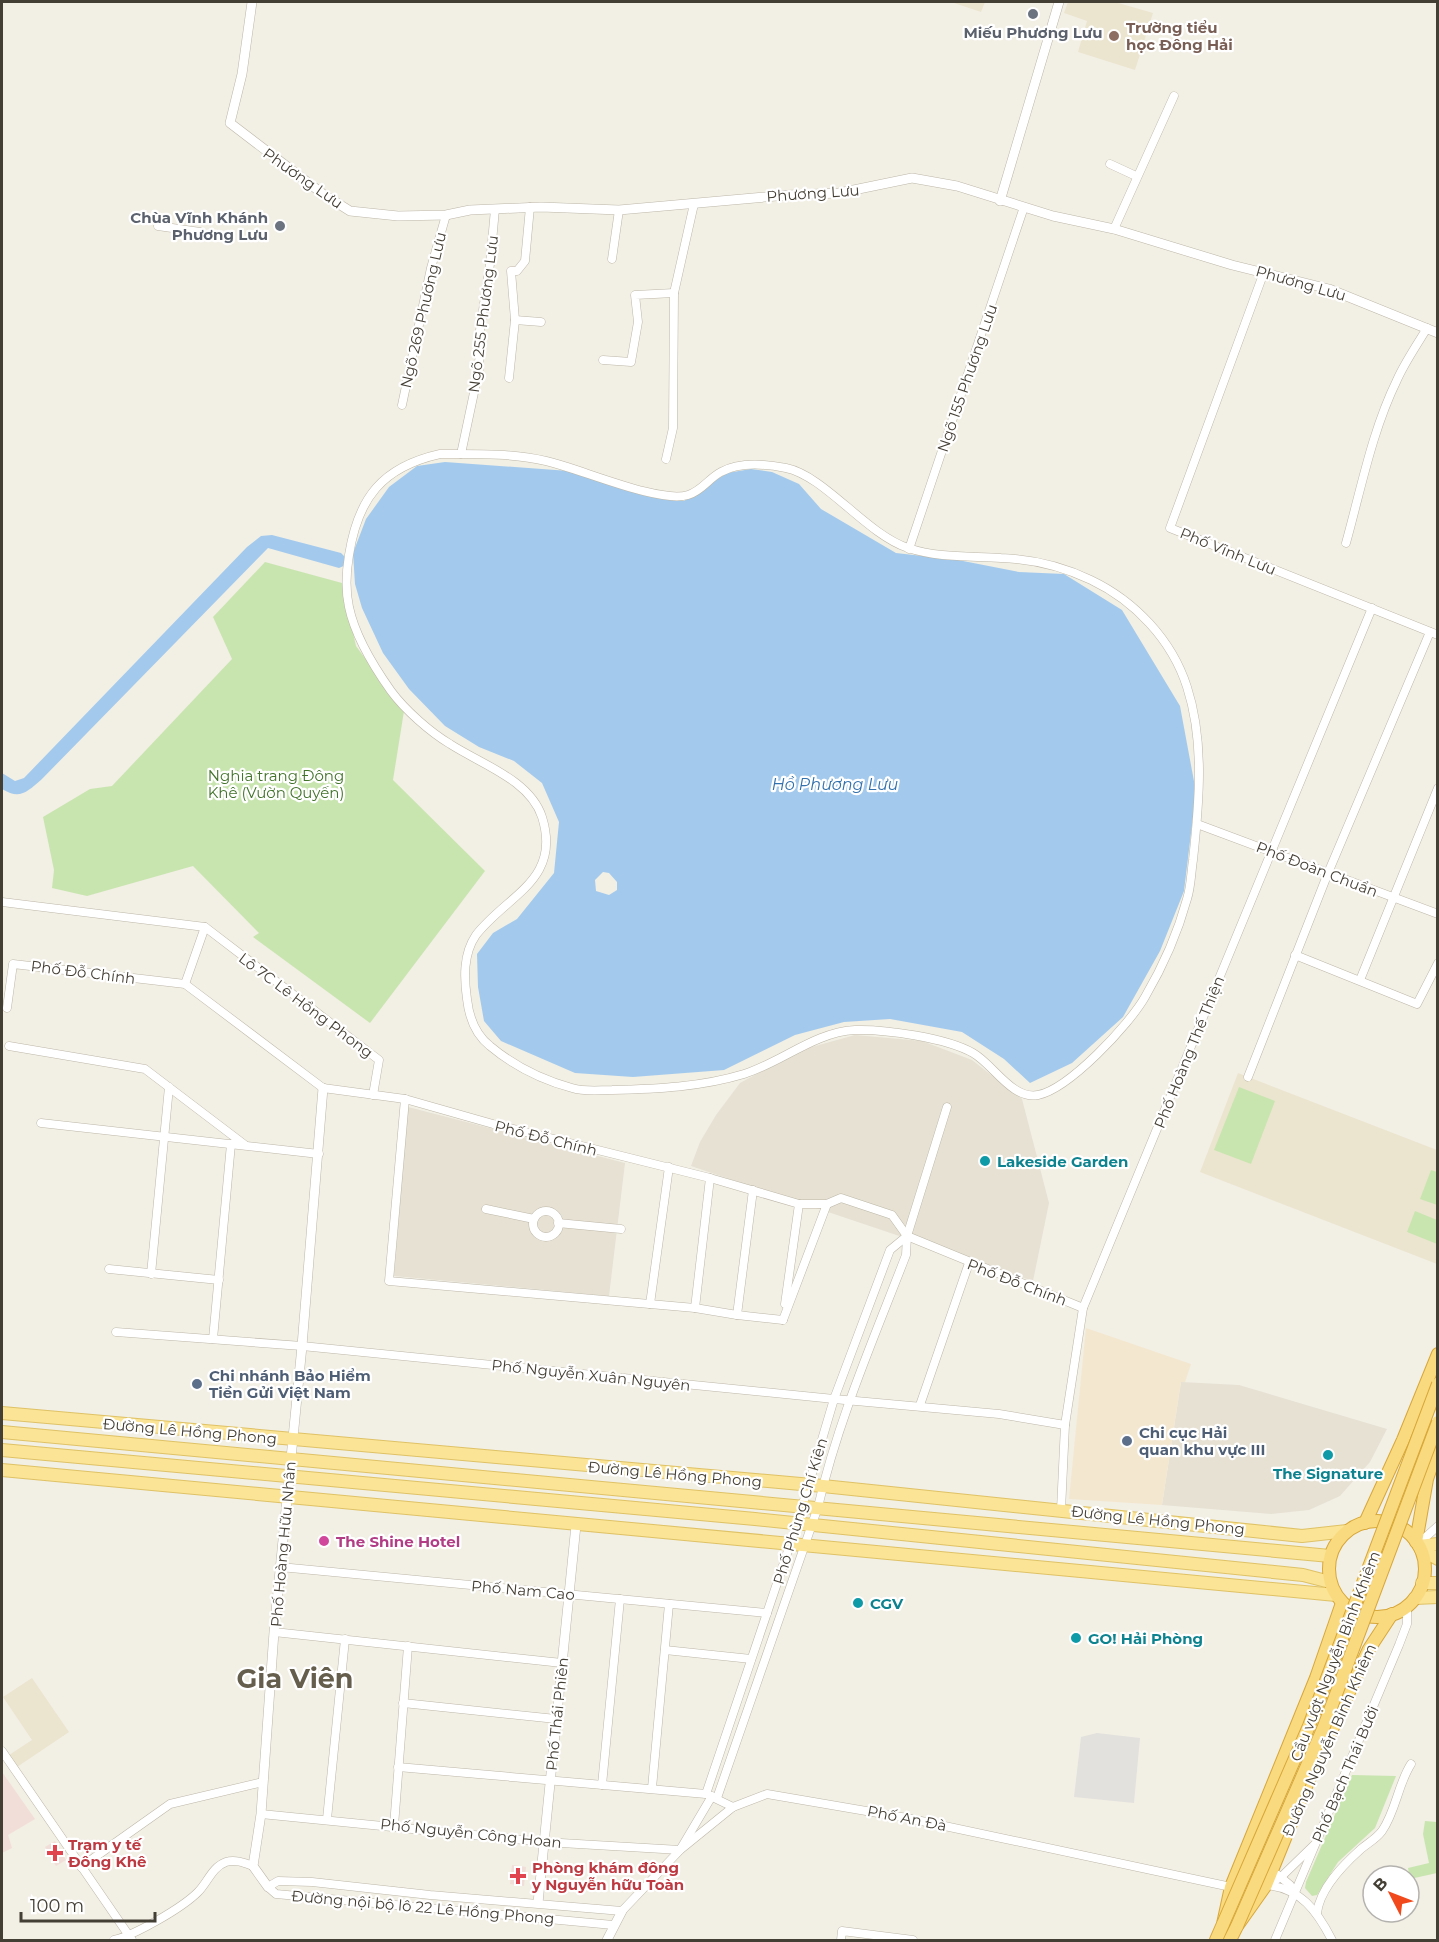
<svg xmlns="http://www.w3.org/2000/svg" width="1439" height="1942" font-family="Montserrat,sans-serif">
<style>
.residential{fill:#e6e1d3}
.commercial{fill:#f4e7d0}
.education{fill:#ebe5cf}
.medical{fill:#f2ded9}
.green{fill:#c9e5af}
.parking{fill:#e3e1dd}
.water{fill:#a3caed;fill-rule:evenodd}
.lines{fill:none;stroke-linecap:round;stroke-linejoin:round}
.minor-casing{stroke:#bdb7a8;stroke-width:9}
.tertiary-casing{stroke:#bdb7a8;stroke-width:10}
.primary-casing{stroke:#dfc266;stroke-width:14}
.trunk-casing{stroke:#d7a739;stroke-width:14}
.minor{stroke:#fff;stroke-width:8}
.tertiary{stroke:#fff;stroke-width:9}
.primary{stroke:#fbe495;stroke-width:12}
.trunk{stroke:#fada7f;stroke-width:12}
.trunk-bridge-casing{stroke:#d7a739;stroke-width:14;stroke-linecap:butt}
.trunk-bridge{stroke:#fada7f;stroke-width:12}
.worship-dot{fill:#6b7280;stroke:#fff;stroke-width:2}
.education-dot{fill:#8d6e63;stroke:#fff;stroke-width:2}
.culture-dot{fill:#0f9aa8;stroke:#fff;stroke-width:2}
.service-dot{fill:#5c6f8a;stroke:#fff;stroke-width:2}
.hotel-dot{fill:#d1479c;stroke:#fff;stroke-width:2}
.health-dot{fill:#e0444e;stroke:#fff;stroke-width:2}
.labels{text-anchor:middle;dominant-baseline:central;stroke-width:4.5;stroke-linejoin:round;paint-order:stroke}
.education-label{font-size:15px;font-weight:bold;fill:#785e54;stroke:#fff;text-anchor:start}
.worship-label{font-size:15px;font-weight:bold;fill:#5b616d;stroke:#fff}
.street-label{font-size:15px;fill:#443f35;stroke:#fff}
.park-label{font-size:15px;fill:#42732a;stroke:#fff}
.culture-label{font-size:15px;font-weight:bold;fill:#0d838f;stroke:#fff;text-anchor:start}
.service-label{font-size:15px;font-weight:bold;fill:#4e5e75;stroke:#fff;text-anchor:start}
.hotel-label{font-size:15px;font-weight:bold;fill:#b23c85;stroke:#fff;text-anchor:start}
.health-label{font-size:15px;font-weight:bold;fill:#be3a42;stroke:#fff;text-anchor:start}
.water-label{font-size:16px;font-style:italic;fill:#3271ac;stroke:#fff}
.town-label{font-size:27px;font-weight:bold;fill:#665e4d;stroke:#fff}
</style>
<rect width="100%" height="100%" fill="#f2efe5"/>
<g class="residential">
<path d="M855,1035L922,1041L972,1060L1022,1099L1049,1203L1033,1281L691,1166L700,1142L716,1115L740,1083L801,1050Z"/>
<path d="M408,1107L625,1163L609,1296L394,1276Z"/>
<path d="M1181,1382L1239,1385L1387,1429L1370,1462L1340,1496L1309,1510L1271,1514L1162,1505Z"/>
</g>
<path class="commercial" d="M1086,1328L1191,1364L1185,1382H1181L1162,1505L1069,1499Z"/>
<g class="education">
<path d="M951,2H985L981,12Z"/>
<path d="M1068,2H1115L1153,13L1135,70L1078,52L1087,21L1064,13Z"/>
<path d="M1238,1073L1437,1150V1264L1200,1172Z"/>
<path d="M32,1678L69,1732L14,1769L6,1757L32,1740L3,1697Z"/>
</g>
<g class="medical">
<path d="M2,1772L35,1819L8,1835L12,1848L2,1853Z"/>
<path d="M55,1841L66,1860L56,1866L45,1847Z"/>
<path d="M512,1865L526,1867L524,1886L510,1884Z"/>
</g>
<g class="green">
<path d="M265,562L342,583L356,646L404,711L393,780L485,871L370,1023L253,937L259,933L193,866L87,896L52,888L54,870L43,817L90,789L112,786L232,659L213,617Z"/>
<path d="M1239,1087L1275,1101L1251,1164L1214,1150Z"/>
<path d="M1431,1170L1437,1172V1205L1420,1199Z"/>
<path d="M1415,1211L1437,1220V1244L1407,1232Z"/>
<path d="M1352,1775L1396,1776L1375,1828L1338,1862L1317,1895L1312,1896L1305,1888L1306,1882Z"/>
<path d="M1425,1821L1437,1822V1873L1410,1879L1408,1868L1429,1863L1423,1834Z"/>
</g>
<path class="parking" d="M1097,1733L1140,1738L1134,1803L1074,1797L1081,1737Z"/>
<g class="water">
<path d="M445,462L569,471L684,501L727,473L751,469L772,472L799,484L821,509L896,553L958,560L1019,572L1064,574L1122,610L1180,706L1196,792L1184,891L1160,951L1123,1017L1072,1063L1030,1083L1004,1059L962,1032L890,1019L844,1022L795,1035L724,1070L633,1077L575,1073L501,1041L484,1021L478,987L477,954L493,933L517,919L554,873L559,822L542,783L514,761L479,747L445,726L409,689L383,653L362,608L355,584L353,553L366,519L389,487L417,466ZM603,872L609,873L617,882V890L609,895L596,891L595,880Z"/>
<path d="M272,535L341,553L347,559L346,565L339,568L268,548L42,779C27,792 20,800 2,789V773L15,781L24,778L247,547L261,536Z"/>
</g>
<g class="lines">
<g class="minor-casing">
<g id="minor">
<path d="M1110,164L1136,176"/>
<path d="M158,226L200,232"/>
<path d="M1114,229L1174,96"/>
<path d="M612,259L619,210"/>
<path d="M1264,272L1170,528L1438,635"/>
<path d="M515,320L541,322"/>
<path d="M603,360L631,362L638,322L635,295L674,293"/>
<path d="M509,378L515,320L511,271H517L525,261L530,207"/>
<path d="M402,405L431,268L446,215"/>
<path d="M440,454C475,454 512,453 546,461C579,468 659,504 688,495C702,491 709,478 721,472C739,462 766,464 786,468C825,476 866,534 908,548C938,558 970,556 1001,558C1032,559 1064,567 1091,580C1135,601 1172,640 1187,687C1205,742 1199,804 1193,860C1191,873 1191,887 1187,899C1178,932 1162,968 1145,997C1129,1025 1069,1089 1038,1095C1012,1100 993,1064 973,1053C947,1038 885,1029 855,1030C815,1032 782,1062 744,1074C701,1087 657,1089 612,1090C599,1090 585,1092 572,1088C542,1080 514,1066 490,1046C476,1035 469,1017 467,999C464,978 463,954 476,935C507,895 562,880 542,817C530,780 481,764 450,744C430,732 405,710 391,691C374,667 355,636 349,607C345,589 346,573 349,555C358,498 382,467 440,454Z"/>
<path d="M461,454L479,369L480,330L490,264L495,209"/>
<path d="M666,459L673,428L674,293L694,204"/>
<path d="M1346,543C1361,489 1372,431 1397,380C1405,362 1417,345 1427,328"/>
<path d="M909,549L1024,207"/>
<path d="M1197,824L1438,914"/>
<path d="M2,902L205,927L379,1060L373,1095"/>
<path d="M1295,955L1417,1004L1438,963"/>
<path d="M1360,980L1438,788"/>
<path d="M185,984L205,927"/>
<path d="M7,1008L13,964L185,984L323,1088L405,1099L493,1124L710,1178L799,1204H827L841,1198L892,1215L907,1236L1083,1308"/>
<path d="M9,1046L145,1069L245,1145"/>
<path d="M1248,1077L1328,873L1430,632"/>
<path d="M405,1099L389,1281L695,1308"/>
<path d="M41,1123L319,1154"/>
<path d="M710,1178L695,1308L737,1315"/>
<path d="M753,1190L737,1315L783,1320"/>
<path d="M486,1209L534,1219"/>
<circle cx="546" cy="1224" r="13"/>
<path d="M558,1223L621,1229"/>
<path d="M109,1269L219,1280"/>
<path d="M151,1274L169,1087"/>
<path d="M650,1304L669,1167"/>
<path d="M785,1304L799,1204"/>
<path d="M783,1320L827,1204"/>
<path d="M116,1332L302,1346L834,1399L999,1414L1065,1425"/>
<path d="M213,1339L231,1144"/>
<path d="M920,1405L969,1263"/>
<path d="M1061,1510L1065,1425L1083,1308L1372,608"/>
<path d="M1418,1544L1438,1526"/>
<path d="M280,1567L767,1613"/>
<path d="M274,1632L562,1663"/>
<path d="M665,1650L751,1659"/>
<path d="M403,1703L556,1719"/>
<path d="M2,1751L132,1940"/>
<path d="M398,1767L706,1794L733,1807"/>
<path d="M602,1785L620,1599"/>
<path d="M652,1788L669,1604"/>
<path d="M706,1794L797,1524L834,1399L890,1250L907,1236"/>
<path d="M717,1798L818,1507C838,1420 874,1338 906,1255L907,1236L947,1107"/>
<path d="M261,1814L544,1842L680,1850L712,1796"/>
<path d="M327,1819L345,1639"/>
<path d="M394,1826L408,1646"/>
<path d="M81,1867L170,1804L263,1782"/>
<path d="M1278,1875L1290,1885L1295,1893"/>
<path d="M1266,1885C1301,1888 1317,1911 1332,1940"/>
<path d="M1267,1885L1281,1877L1313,1846"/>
<path d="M1317,1913C1320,1888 1343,1865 1361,1849C1368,1843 1376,1839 1382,1831C1396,1811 1398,1784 1411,1764"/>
<path d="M613,1925L276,1894L268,1887L278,1881L312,1882L430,1895L622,1911L680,1850L733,1807L767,1794L907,1818L1231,1887"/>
<path d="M114,1940C135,1935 182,1908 198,1892C208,1882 212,1867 226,1862C235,1859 245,1863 253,1866"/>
<path d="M841,1940L842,1931L913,1940"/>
<path d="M1275,1940L1399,1645L1407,1624V1606"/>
</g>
</g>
<g class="tertiary-casing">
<g id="tertiary">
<path d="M252,2L242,74L230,123L323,194L350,211L398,216L446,215L470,210L541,207L619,210L788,195L839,193L912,178L957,186L1053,216L1114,229L1232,265L1329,289L1438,333"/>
<path d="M1000,201L1059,2"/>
<path d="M268,1887L253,1866L261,1814L274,1632L302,1346L323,1088"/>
<path d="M538,1903L576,1525"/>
<path d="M607,1940L622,1911"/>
</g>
</g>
<g class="primary-casing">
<g id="primary">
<path d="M2,1413L823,1486L1302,1536L1347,1531"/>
<path d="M2,1432L1330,1556"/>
<path d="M2,1450L755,1519L1303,1575L1330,1582"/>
<path d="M2,1470L1336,1595"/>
<path d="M1419,1546L1438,1544"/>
<path d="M1421,1550L1438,1559"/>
<path d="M1422,1583H1438"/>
<path d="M1415,1598L1438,1597"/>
</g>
</g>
<g class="trunk-casing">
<g id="trunk">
<circle cx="1377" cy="1569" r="48"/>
<path d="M1365,1523L1403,1440L1438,1354"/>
<path d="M1416,1542L1427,1479L1438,1447"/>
<path d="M1216,1940L1223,1924L1231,1887L1316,1678L1342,1603"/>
<path d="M1230,1940L1237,1926L1266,1885L1307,1784L1349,1692L1369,1649L1392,1614"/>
</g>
</g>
<use href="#minor" class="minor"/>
<use href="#tertiary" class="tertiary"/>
<use href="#primary" class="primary"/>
<use href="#trunk" class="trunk"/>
<g class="trunk-bridge-casing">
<g id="trunk-bridge">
<path d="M1223,1924L1309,1726L1438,1384"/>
<path d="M1237,1926L1323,1729L1438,1422"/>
</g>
</g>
<use href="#trunk-bridge" class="trunk-bridge"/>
</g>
<g class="worship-dot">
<circle cx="1033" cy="14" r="6"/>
<circle cx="280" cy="226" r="6"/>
</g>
<circle class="education-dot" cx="1114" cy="36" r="6"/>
<g class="culture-dot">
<circle cx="985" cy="1161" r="6"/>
<circle cx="1328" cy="1455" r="6"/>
<circle cx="858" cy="1603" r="6"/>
<circle cx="1076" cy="1638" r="6"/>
</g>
<g class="service-dot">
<circle cx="197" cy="1384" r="6"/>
<circle cx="1127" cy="1441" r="6"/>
</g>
<circle class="hotel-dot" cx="324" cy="1541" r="6"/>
<g class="health-dot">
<path d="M52 1844h6v6h6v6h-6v6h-6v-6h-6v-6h6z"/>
<path d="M515 1867h6v6h6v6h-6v6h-6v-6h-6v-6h6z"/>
</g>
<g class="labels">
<g class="education-label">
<text x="1126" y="27">Trường tiểu<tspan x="1126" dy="17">học Đông Hải</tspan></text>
</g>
<g class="worship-label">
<text x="1033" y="32">Miếu Phương Lưu</text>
<text x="268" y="217" text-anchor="end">Chùa Vĩnh Khánh<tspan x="268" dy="17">Phương Lưu</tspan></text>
</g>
<g class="street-label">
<text transform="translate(303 178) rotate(35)">Phương Lưu</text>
<text transform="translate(813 193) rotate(-4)">Phương Lưu</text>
<text transform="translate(1301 283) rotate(16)">Phương Lưu</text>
<text transform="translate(423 310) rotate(-77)">Ngõ 269 Phương Lưu</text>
<text transform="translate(483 314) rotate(-83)">Ngõ 255 Phương Lưu</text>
<text transform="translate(967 378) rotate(-71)">Ngõ 155 Phương Lưu</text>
<text transform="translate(1228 551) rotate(22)">Phố Vĩnh Lưu</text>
<text transform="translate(1317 869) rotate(21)">Phố Đoàn Chuẩn</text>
<text transform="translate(83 972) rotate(7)">Phố Đỗ Chính</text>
<text transform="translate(306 1005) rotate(37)">Lô 7C Lê Hồng Phong</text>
<text transform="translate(1189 1052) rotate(-68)">Phố Hoàng Thế Thiện</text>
<text transform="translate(546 1138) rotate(14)">Phố Đỗ Chính</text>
<text transform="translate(1017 1282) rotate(21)">Phố Đỗ Chính</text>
<text transform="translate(591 1375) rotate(6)">Phố Nguyễn Xuân Nguyên</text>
<text transform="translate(190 1431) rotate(5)">Đường Lê Hồng Phong</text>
<text transform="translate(675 1474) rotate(5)">Đường Lê Hồng Phong</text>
<text transform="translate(800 1511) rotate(-73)">Phố Phùng Chí Kiên</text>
<text transform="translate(1158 1520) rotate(6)">Đường Lê Hồng Phong</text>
<text transform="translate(283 1544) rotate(-85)">Phố Hoàng Hữu Nhân</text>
<text transform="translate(523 1590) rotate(5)">Phố Nam Cao</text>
<text transform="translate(1335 1656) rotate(-69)">Cầu vượt Nguyễn Bỉnh Khiêm</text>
<text transform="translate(557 1714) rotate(-84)">Phố Thái Phiên</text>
<text transform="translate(1329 1740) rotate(-66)">Đường Nguyễn Bỉnh Khiêm</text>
<text transform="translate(1345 1774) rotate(-67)">Phố Bạch Thái Bưởi</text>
<text transform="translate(907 1818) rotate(11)">Phố An Đà</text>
<text transform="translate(471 1833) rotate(6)">Phố Nguyễn Công Hoan</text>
<text transform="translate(423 1907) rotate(5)">Đường nội bộ lô 22 Lê Hồng Phong</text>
</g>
<g class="park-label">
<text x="276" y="775">Nghia trang Đông<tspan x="276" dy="17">Khê (Vườn Quyến)</tspan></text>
</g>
<g class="culture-label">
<text x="997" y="1161">Lakeside Garden</text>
<text x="1328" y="1473" text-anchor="middle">The Signature</text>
<text x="870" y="1603">CGV</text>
<text x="1088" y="1638">GO! Hải Phòng</text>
</g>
<g class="service-label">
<text x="209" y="1375">Chi nhánh Bảo Hiểm<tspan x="209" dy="17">Tiền Gửi Việt Nam</tspan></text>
<text x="1139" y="1432">Chi cục Hải<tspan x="1139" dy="17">quan khu vực III</tspan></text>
</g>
<g class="hotel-label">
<text x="336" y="1541">The Shine Hotel</text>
</g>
<g class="health-label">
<text x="68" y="1844">Trạm y tế<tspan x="68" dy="17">Đông Khê</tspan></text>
<text x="532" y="1867">Phòng khám đông<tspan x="532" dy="17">y Nguyễn hữu Toàn</tspan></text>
</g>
<g class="water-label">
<text x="835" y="784">Hồ Phương Lưu</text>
</g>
<g class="town-label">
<text x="295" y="1678">Gia Viên</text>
</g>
</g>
<rect width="1439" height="1942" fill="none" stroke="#443f35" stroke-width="6"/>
<g transform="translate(1391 1894) rotate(312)"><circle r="28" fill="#ffffff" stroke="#b4b2ae" stroke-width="1.5"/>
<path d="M0-4.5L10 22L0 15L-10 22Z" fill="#f2491c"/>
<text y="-9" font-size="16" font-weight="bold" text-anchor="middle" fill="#443f35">B</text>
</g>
<path d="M21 1912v9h134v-9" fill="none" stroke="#443f35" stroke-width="3"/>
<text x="30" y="1912" font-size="18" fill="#443f35" stroke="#ffffff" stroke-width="4.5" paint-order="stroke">100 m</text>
</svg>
